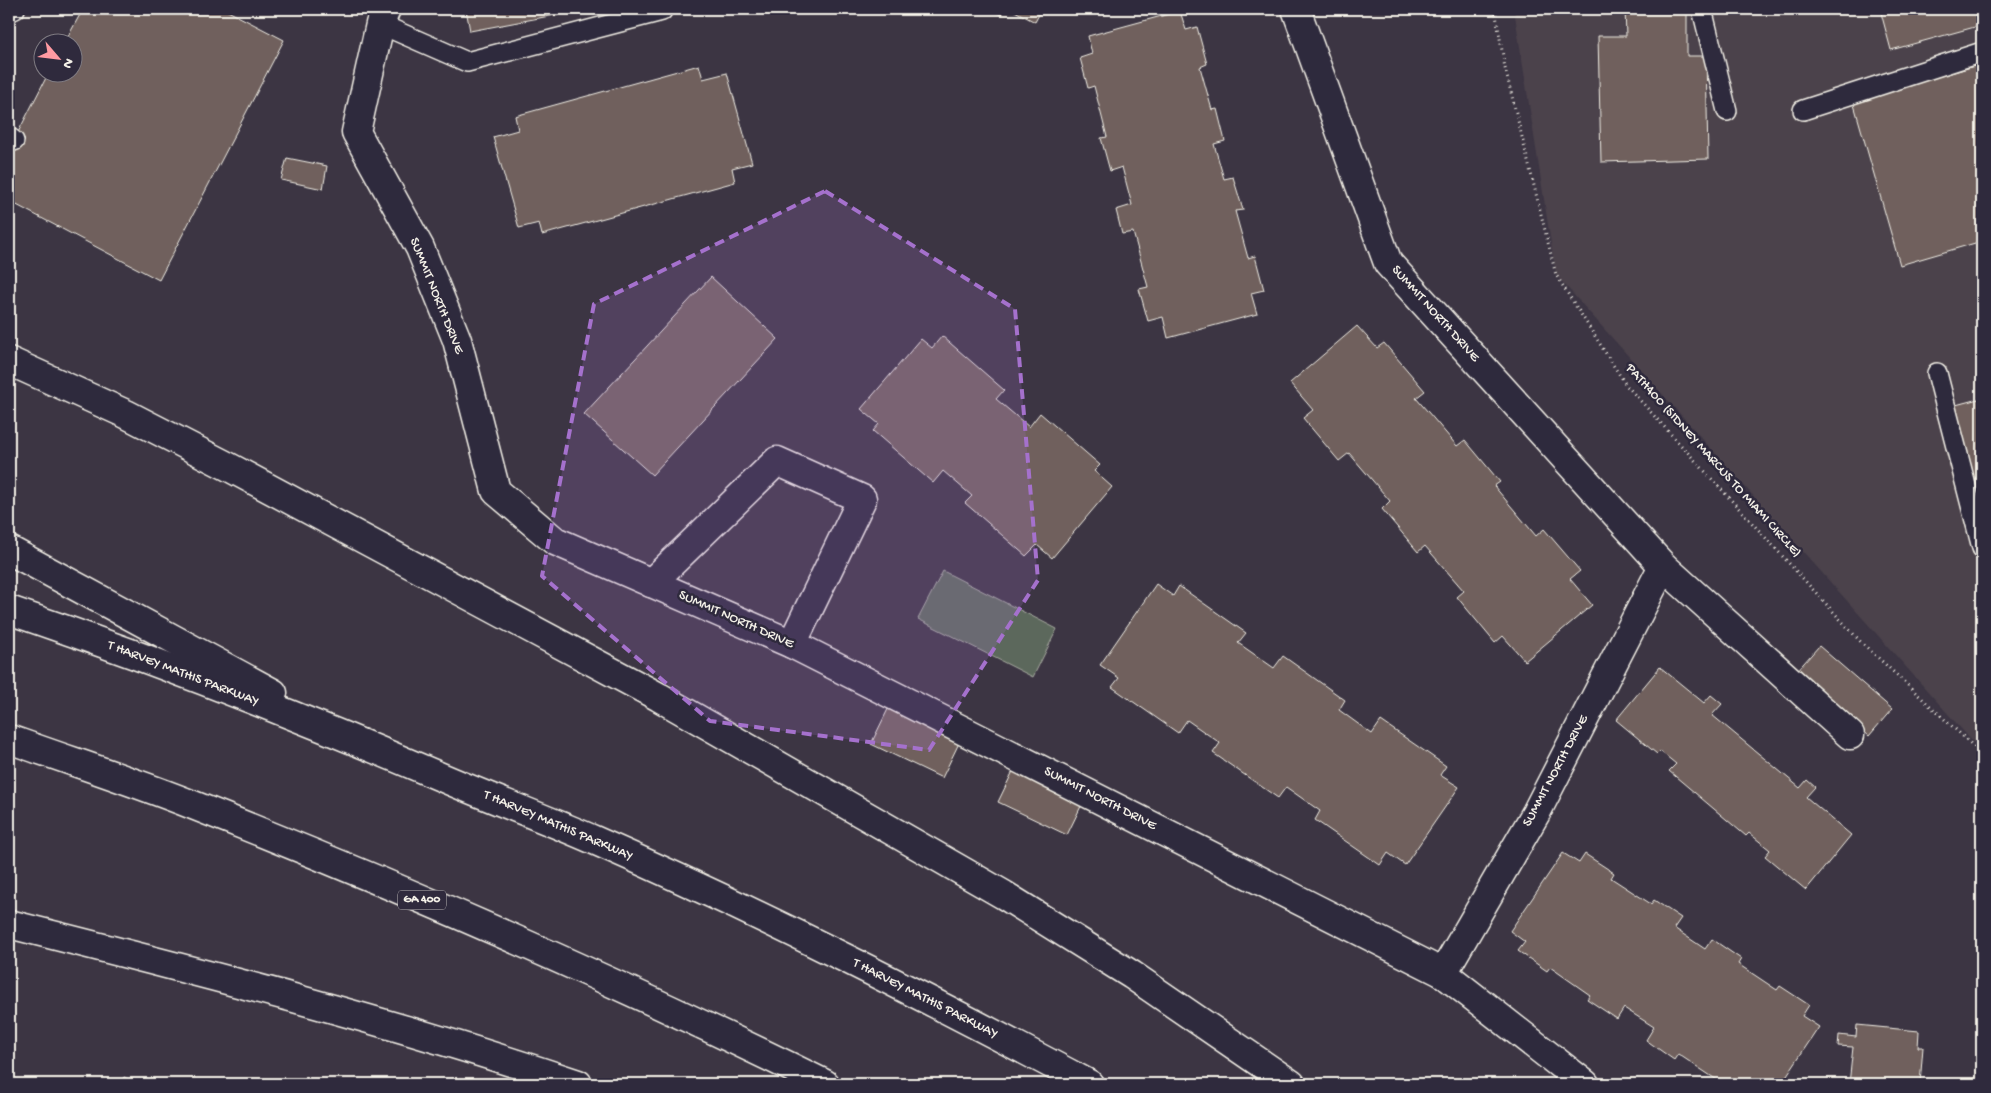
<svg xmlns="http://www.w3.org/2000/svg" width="1991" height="1093" font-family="'Gochi Hand',sans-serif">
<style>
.built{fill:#4b424b}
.green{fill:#5c675b;stroke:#a8aca2}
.building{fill:#6f615d;stroke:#f4f1e8}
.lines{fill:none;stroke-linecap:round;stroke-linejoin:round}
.lane-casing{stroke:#f4f1e8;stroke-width:22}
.street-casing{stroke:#f4f1e8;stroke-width:31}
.highway-casing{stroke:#f4f1e8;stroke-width:31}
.path{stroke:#f4f1e8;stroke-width:3;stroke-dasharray:1 4;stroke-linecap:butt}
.lane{stroke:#2f2a3d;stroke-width:19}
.street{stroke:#2f2a3d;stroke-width:28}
.highway{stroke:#2f2a3d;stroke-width:28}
.marked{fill:#a571cd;fill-opacity:0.2;stroke:#a571cd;stroke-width:4;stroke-dasharray:10 6;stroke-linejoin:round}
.labels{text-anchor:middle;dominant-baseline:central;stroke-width:5;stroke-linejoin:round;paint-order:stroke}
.shield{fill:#2f2a3d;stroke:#b9b5b5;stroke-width:1}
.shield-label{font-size:12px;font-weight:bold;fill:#f4f1e8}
.street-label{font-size:14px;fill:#f4f1e8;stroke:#2f2a3d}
</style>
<rect width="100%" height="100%" fill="#3c3543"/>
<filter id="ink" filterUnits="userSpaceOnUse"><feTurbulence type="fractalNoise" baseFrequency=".02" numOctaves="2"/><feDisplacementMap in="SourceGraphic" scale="10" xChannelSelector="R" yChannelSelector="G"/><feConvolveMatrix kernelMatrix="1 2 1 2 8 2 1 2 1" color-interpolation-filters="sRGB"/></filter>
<g filter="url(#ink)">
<path class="built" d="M1514,9H1982V752L1556,275Z"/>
<path class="green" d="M943,571L1057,629L1033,677L918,619Z"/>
<g class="building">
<path d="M83,9H224L284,40L159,280L9,201V150L49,72H72V42H65Z"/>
<path d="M466,9H587L470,31Z"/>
<path d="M989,9H1004L1001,15Z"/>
<path d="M1011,9H1042L1035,22Z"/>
<path d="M1625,9H1687V56H1706L1708,159L1601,162L1598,36H1626Z"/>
<path d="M1880,9H1982V25L1891,50Z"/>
<path d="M1180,11L1186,30L1197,27L1207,64L1200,67L1212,110L1217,109L1225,141L1214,144L1224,179L1233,177L1243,210L1235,211L1238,222L1248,258L1255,256L1264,290L1251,293L1257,314L1168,338L1163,317L1148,321L1139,289L1148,287L1133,232L1122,234L1116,210L1132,205L1122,167L1110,171L1101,138L1107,137L1094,86L1088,88L1080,58L1092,54L1088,36Z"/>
<path d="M1982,64V241L1900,265L1853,101Z"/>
<path d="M699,65L703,79L727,73L752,163L732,168L735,182L542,235L539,223L519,228L493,137L518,130L515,116Z"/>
<path d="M287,158L327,166L323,189L281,180Z"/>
<path d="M711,277L778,339L652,475L584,414Z"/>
<path d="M1357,326L1377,348L1384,343L1425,391L1416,398L1457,446L1465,440L1500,482L1494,486L1536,536L1544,529L1580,571L1570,579L1592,605L1525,661L1503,636L1495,643L1457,597L1464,591L1425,546L1418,552L1382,509L1390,501L1349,453L1339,461L1303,418L1313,410L1290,383Z"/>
<path d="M942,336L1004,390L996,399L1029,427L1040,413L1100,465L1094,471L1112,487L1052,558L1037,545L1026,556L965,503L972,496L943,471L933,483L873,431L879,424L861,409L921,339L932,348Z"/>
<path d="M1982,398V519L1952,406Z"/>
<path d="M1156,584L1173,596L1179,586L1246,633L1238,643L1274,668L1283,656L1345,700L1339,710L1372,734L1381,721L1446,766L1440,775L1459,787L1405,865L1388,853L1380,865L1315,820L1320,811L1286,787L1278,798L1213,753L1220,743L1187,720L1178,733L1112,687L1119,678L1100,665Z"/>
<path d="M1819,646L1892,709L1869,736L1796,672Z"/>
<path d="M1660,667L1704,703L1711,695L1722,704L1712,715L1800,788L1807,780L1815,787L1806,797L1851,835L1806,890L1765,856L1770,850L1749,833L1746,836L1669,771L1676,764L1660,751L1657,754L1616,720Z"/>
<path d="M890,705L961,739L942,778L871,744Z"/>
<path d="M1015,767L1084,800L1067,835L998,802Z"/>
<path d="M1563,853L1579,863L1585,854L1614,873L1611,878L1651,904L1654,900L1681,918L1674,928L1705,949L1712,939L1741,959L1738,964L1777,990L1780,986L1809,1005L1802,1016L1819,1027L1781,1084H1714L1717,1080L1678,1054L1674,1060L1646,1040L1654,1027L1624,1008L1617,1019L1587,999L1590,995L1550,967L1547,971L1518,951L1525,942L1510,931Z"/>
<path d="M1857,1025L1919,1031L1918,1047H1923L1920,1084H1849L1853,1047L1838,1046L1839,1035L1856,1037Z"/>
<path d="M124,1077L138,1084H120Z"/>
</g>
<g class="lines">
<g class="lane-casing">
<g id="lane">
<path d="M1702,9L1727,111"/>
<path d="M9,12L15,9"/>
<path d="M380,24L467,62L662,11"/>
<path d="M1803,110L1982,52"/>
<path d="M9,137L14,141"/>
<path d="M1937,373L1982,548"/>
</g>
</g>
<g class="street-casing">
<g id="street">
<path d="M386,9L380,24L356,132L420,248L457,340L496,491L555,541L792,644L1443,973L1585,1084"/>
<path d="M1296,9L1388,263L1663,566L1850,735"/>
<path d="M651,583L777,461L862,499L792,644"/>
<path d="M1443,973L1536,813L1663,566"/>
</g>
</g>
<g class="highway-casing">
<g id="highway">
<path d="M9,361L126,414L229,467L659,697L1004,895L1132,975L1291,1084"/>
<path d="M9,550L273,693"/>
<path d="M9,610C155,660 299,716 441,777C492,799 544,818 594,840C763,914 927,998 1089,1084"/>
<path d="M9,739C70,761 133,781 193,805C408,890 619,982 825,1084"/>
<path d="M9,924C200,972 391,1021 578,1084"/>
</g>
</g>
<path class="path" d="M1495,9L1505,68L1556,275L1626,385L1860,641L1982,754"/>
<use href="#lane" class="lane"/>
<use href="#street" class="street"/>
<use href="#highway" class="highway"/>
</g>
</g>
<path class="marked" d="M825,191L1015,309L1038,580L929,750L710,721L542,576L594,304Z"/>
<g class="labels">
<rect class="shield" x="398" y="890.5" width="48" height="19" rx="4"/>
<g class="shield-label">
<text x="422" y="900">GA 400</text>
</g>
<g class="street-label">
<text transform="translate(436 296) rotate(68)">SUMMIT NORTH DRIVE</text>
<text transform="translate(1435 314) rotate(48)">SUMMIT NORTH DRIVE</text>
<text transform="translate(1713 461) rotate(48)">PATH400 (SIDNEY MARCUS TO MIAMI CIRCLE)</text>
<text transform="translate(736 620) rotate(24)">SUMMIT NORTH DRIVE</text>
<text transform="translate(183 674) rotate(21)">T HARVEY MATHIS PARKWAY</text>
<text transform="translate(1556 771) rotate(-62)">SUMMIT NORTH DRIVE</text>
<text transform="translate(1100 799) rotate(27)">SUMMIT NORTH DRIVE</text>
<text transform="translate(558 826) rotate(23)">T HARVEY MATHIS PARKWAY</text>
<text transform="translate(925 999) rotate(27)">T HARVEY MATHIS PARKWAY</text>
</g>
</g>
<rect width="1991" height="1093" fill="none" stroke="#2f2a3d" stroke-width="30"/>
<rect x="15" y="15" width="1961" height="1063" fill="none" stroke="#f4f1e8" stroke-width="2" filter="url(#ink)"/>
<g transform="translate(58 58) rotate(118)"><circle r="24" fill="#2f2a3d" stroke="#7e7a81"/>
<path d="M0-4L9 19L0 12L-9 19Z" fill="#ff9aa2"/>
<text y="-8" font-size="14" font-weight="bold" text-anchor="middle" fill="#f4f1e8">N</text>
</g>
</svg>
